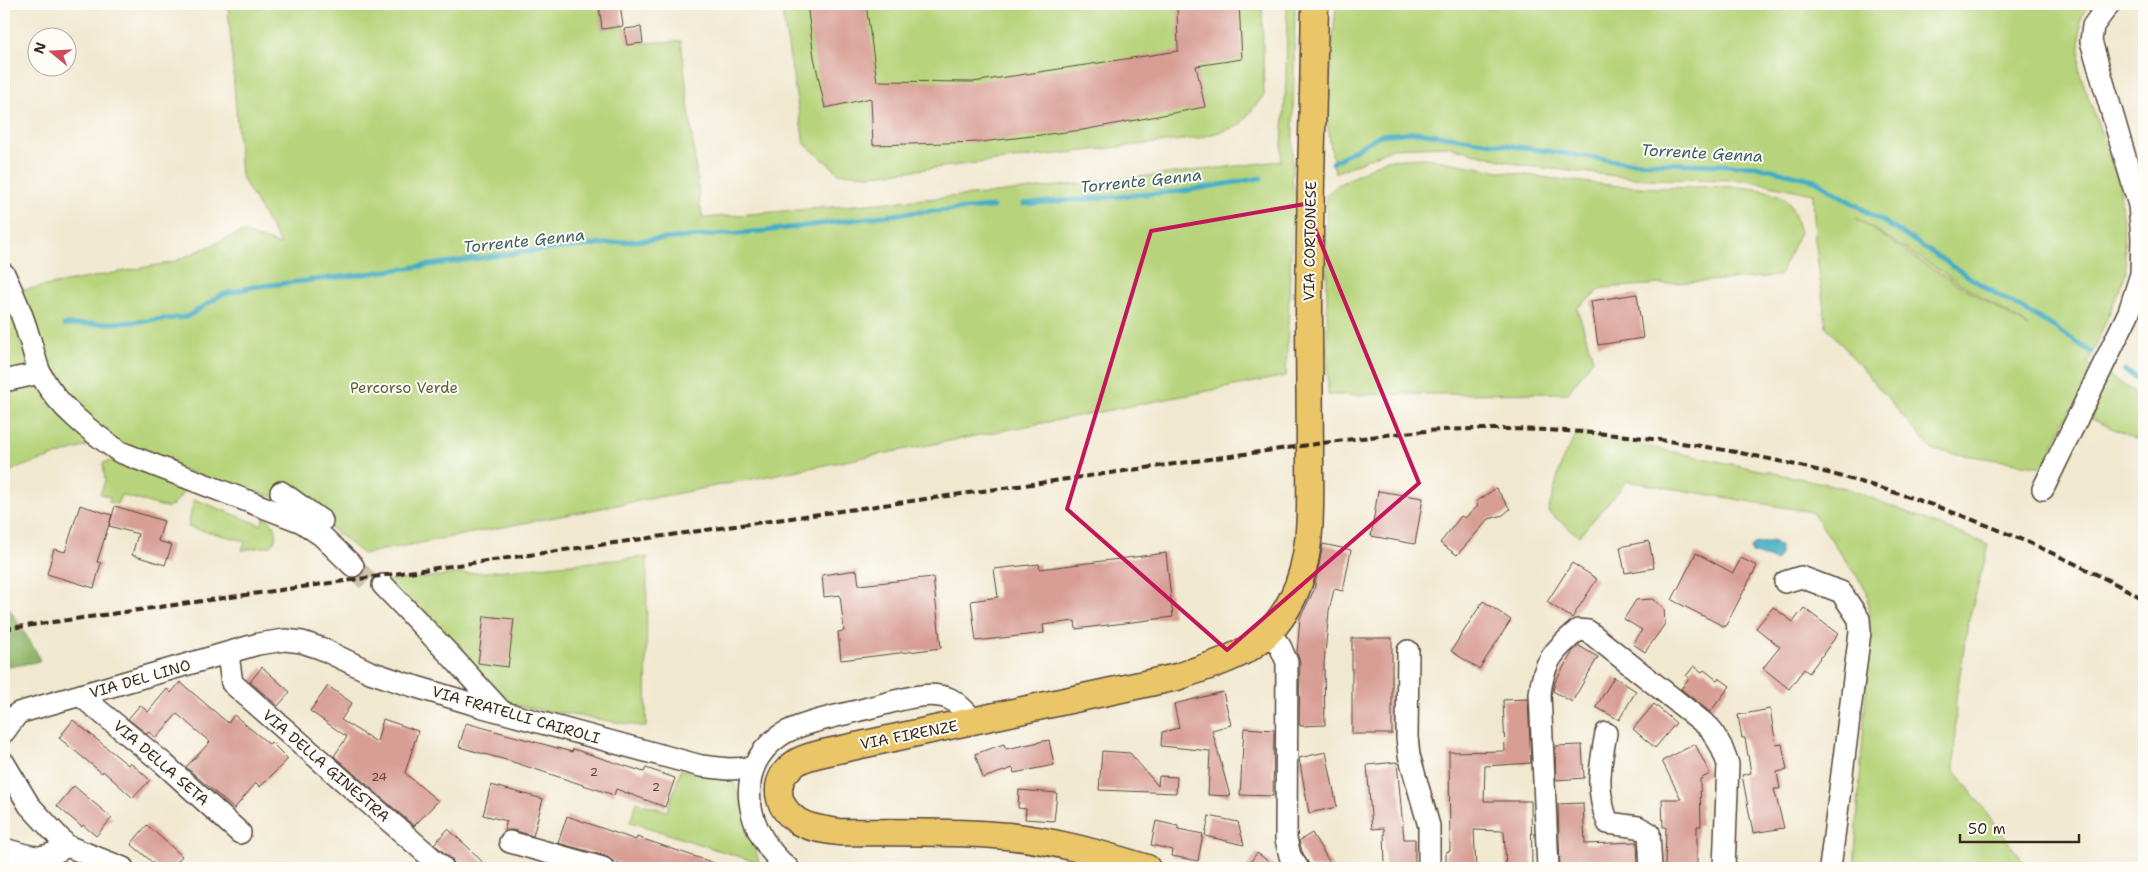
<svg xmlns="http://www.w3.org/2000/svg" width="2148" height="872" font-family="'Shantell Sans',sans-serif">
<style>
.green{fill:#b7d47b;stroke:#797f4c;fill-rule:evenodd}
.forest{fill:#91b66b;stroke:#667044}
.water{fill:#43adc3;stroke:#3f6c70}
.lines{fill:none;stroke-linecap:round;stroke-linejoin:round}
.stream{stroke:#43adc3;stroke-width:5}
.building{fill:#d89e94}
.minor-tunnel{stroke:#cdc2ac;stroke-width:21;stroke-dasharray:21 11;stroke-linecap:butt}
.minor-casing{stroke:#564639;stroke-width:24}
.major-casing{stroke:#564639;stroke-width:29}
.minor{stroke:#fff;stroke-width:21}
.major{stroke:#eac669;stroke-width:26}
.rail{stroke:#3b2a1e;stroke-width:4;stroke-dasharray:8 4;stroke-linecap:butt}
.marked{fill:none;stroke:#c2185b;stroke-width:4;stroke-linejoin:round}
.labels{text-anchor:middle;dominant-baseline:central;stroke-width:4;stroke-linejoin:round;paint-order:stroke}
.number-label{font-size:12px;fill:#62473c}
.street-label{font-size:15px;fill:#3b2a1e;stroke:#fdfcf7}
.park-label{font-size:15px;fill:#605d3a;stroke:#fdfcf7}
.water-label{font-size:16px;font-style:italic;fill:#3e5e60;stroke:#fdfcf7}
</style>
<rect width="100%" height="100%" fill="#fdfcf7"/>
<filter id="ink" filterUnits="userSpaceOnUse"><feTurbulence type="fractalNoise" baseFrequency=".02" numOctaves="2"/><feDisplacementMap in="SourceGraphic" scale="10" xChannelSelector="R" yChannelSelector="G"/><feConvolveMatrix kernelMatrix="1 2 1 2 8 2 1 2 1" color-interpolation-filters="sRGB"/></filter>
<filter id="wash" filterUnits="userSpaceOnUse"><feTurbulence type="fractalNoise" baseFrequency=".0096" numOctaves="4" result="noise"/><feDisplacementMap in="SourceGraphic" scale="20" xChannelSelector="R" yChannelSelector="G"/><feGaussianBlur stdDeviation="1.12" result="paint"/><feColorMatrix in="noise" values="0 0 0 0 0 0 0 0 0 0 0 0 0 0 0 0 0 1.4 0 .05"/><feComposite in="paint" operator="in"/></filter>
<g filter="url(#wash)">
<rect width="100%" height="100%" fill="#f1e8d0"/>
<g class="green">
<path d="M228,4H599L602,29L623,26L625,29L641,27L644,43L681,41L700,205L703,218L996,193L1281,161L1286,83L1287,4H1295L1292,181L1303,223L1292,224L1286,376L363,554L301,504L219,482L152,459L87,446L16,468L4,476V273L13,292L173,262L242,232L281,245L241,176Z"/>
<path d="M781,4H1262L1264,95L1239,126L1199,138L872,175L839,173L804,143Z"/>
<path d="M1336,4H2089L2081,17L2079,71L2120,185L2126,273L2088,364L2144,397V443L2070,409L2044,467L1932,450L1826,326L1815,239L1813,194L1747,180L1644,179L1525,166L1446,146L1393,148L1335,173L1326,116ZM1856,218L2028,326V327L1920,261Z"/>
<path d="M1426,158C1481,169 1536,177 1591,183C1614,186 1637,187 1660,188C1692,188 1757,181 1784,198C1794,205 1796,221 1800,232L1779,276L1603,288L1577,308L1593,359L1568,393L1328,395L1326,195L1338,185L1385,160Z"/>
<path d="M1578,432L1846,488L1989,545L1969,619L1956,698L1954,769L2028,868H1854L1870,632L1867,591L1812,512L1627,481L1579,536L1548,512L1563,458Z"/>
<path d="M112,461L162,476L187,488L174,504L168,508L121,495L117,504L109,502L110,497L100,494L105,481L103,463Z"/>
<path d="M194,499L261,525L265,517C277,526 280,534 271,546L242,550L245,541L188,527Z"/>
<path d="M647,557L646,727L499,703L376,582Z"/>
<path d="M681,769L733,781L742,801L759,863L630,822L637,802L667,811Z"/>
</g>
<path class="forest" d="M4,605H7L37,653L40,661L4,668Z"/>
<path class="water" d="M1773,541L1780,546V556L1776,561L1752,553L1751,548L1754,544Z"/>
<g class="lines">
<g class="stream">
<path d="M1332,163L1380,135L1416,132L1623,162L1756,166L1815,180L1905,235L1983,286L2054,327L2091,352"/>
<path d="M1024,204L1184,191L1261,178"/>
<path d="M64,325L133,322L187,317L221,295L252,287L365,274L523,252L622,242L765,231L907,213L993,207"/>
<path d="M2125,371L2144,382"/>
</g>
</g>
<g id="blocks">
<g class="building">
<path d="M599,4H620L623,26L602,29Z"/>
<path d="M807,4H866L877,81L973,82L1178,51L1177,4H1239L1242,59L1196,66L1205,107L1083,130L981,142L873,145L871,98L825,108L814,57Z"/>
<path d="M641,27L643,43L627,45L624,29Z"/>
<path d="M1637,294L1643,338L1598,345L1591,301Z"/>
<path d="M1496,488L1510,509L1503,515L1489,519L1457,555L1440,543L1461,516L1465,518L1478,506L1476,502Z"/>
<path d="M1378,491L1423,498L1415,544L1371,536Z"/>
<path d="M80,505L112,515L97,562L101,563L94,588L47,574L54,549L65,552Z"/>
<path d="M115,506L164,521L158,541L172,545L165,565L132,555L138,534L109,526Z"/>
<path d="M1649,541L1654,568L1625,573L1620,547Z"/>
<path d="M1323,544L1351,550L1343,591L1334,589L1329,611L1324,664L1325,725L1302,726L1299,725L1300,662L1297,653L1300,618L1314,590Z"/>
<path d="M1166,553L1173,617L1076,629L1075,621L1043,625L1044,633L976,641L971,601L998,597L994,569L1039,564L1040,569Z"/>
<path d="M1696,553L1733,573L1741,558L1757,566L1725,627L1672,600Z"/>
<path d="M1572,563L1597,579L1572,618L1547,602Z"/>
<path d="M857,570L859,585L933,577L941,648L841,660L838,632L844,631L840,595L824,597L822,575Z"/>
<path d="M1652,599L1664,608L1665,624L1645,652L1633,644L1642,630L1624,619L1636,600Z"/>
<path d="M1483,601L1511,620L1479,669L1451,651Z"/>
<path d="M1773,607L1793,622L1804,608L1838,634L1809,673L1804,669L1789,689L1763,668L1780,647L1756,628Z"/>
<path d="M484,616L514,619L508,667L478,663Z"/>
<rect x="1352" y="638" width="40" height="96"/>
<path d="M1579,646L1598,657L1572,702L1553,691L1555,682L1573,651Z"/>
<path d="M1694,666L1702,672L1704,670L1717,680L1719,678L1730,686L1710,712L1681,689L1689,678L1686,676Z"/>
<path d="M262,667L290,692L278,706L250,682Z"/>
<path d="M1614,677L1636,691L1619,720L1596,707Z"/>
<path d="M180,682L228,723L234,715L269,744L271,742L288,759L260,787L256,783L234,809L186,767L210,742L177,714L156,738L149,732L147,734L128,719L140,705L148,712L167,689L171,693Z"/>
<path d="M328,686L352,703L341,720L377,742L383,719L418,731L405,773L438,801L414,826L334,756L347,737L310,711Z"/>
<path d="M1223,692L1231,725L1212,730L1230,796L1208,795L1210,751L1161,746L1162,732L1179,728L1174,704Z"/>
<path d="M1528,699L1531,763L1485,766L1484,801H1531L1532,868H1506L1504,831L1474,830L1476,868H1446V852L1450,851L1449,752L1505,751L1503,700Z"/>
<path d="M1654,704L1676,723L1655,748L1633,729Z"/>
<path d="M1770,709L1776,745L1782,744L1787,770L1777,772L1780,789H1774L1784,828L1753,833L1742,775L1751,773L1745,738H1742L1738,715Z"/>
<path d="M73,720L128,765L130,762L150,780L133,798L103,771L102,773L59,738Z"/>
<path d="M466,723L572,752L573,749L644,772L646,768L675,778L665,807L616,789L614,795L510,761L459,747Z"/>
<path d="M1244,728L1274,730L1273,796L1240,795Z"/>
<path d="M1049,740L1054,765L1014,773L1013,768L983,778L975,754L1004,744L1006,749Z"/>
<path d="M1695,744L1710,774L1700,779L1701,826H1697V868H1665L1666,827H1663L1662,799H1681L1662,761Z"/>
<path d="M1582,745L1584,778L1556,780L1555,746Z"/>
<path d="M1102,751L1130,753L1158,786L1159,776L1177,777L1176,793L1099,790Z"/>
<path d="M1326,752L1337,807L1309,813L1299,758Z"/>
<path d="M1397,762L1404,839H1415V868H1385L1384,828L1372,829L1367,765Z"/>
<path d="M491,785L543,799L533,836L513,830H504L507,821L483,815Z"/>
<path d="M74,786L112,818L96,836L83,825L82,827L57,806Z"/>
<path d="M1019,790L1057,793L1054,821L1025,819L1026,809L1018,808Z"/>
<path d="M1583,803L1585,844L1637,842L1638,868H1560L1558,804Z"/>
<path d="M567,816L636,840L637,837L723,866V868H633L613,861L606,856L558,843Z"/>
<path d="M1209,816L1238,822L1244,845L1205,836Z"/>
<path d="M1156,821L1178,826V829L1203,834L1198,861L1172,856L1173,850L1151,845Z"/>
<path d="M147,825L182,856L172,868H159L131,844Z"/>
<path d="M448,829L469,848L488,868H455L452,859L434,844Z"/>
<path d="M1312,833L1333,868H1310L1302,851L1299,841Z"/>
<path d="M1257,853L1278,868H1246Z"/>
</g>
</g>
</g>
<g filter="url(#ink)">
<use href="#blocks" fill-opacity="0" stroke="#564639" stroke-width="1"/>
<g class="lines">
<path class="minor-tunnel" d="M353,566L371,585"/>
<g class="minor-casing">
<g id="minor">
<path d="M4,274C13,293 22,313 28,334C33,347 35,362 41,375C58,407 91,432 120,452L302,522L321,535L353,566"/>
<path d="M4,381L40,373"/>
<path d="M2043,489L2129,312L2141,274L2142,238L2139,205L2091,41L2093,26L2109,4"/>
<path d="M281,492L322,521"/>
<path d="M1785,582L1801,577L1841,592L1859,619L1860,632L1830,868"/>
<path d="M383,585L452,657L502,712"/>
<path d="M1269,633L1280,646L1287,662L1286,839L1290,856L1298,868"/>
<path d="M1408,651L1407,737L1409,755L1429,826V868"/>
<path d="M230,654L229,662L232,683L443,868"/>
<path d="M81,696L163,763L240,833"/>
<path d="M4,732L18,713L258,644L285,640L302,642L320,648L370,672L400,682L483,707L701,766L728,769L753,768"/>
<path d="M1606,733C1600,768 1595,788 1608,823L1638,827L1649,833L1651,868"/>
<path d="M4,763L29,805L67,846L123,868"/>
<path d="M510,842L603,868"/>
<path d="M4,849C34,857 39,863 67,846"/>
<path d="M788,868C747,835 730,769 781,735C801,722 848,714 872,707C894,702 927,689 950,699C959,703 968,715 976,722"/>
<path d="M1548,868L1540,694C1543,662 1554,650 1578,630L1588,631L1710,728L1721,746L1728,764L1724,868"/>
</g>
</g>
<g class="major-casing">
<path id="major" d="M1147,868C1098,853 1046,838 994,835C942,831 890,833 838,832C825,830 807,828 796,820C774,804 772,778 797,762C803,758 812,756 819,754L1177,677C1228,659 1266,652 1292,599C1314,556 1310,502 1310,454C1310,413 1309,371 1309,329C1309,221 1313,112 1315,4"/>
</g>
<use href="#minor" class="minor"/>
<use href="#major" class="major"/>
<path class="rail" d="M4,629L1337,441C1371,437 1406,432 1441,430C1686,420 1929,482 2144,599"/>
</g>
</g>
<path class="marked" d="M1305,204L1419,483L1227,650L1067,509L1151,231Z"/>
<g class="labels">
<g class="number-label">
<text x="594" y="772">2</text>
<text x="379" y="777">24</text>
<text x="656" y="787">2</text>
</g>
<g class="street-label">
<text transform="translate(1310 241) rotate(-89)">VIA CORTONESE</text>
<text transform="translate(140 679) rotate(-16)">VIA DEL LINO</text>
<text transform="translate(516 715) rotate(16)">VIA FRATELLI CAIROLI</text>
<text transform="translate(909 735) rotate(-11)">VIA FIRENZE</text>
<text transform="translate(161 763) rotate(41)">VIA DELLA SETA</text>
<text transform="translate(326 766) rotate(41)">VIA DELLA GINESTRA</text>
</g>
<g class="park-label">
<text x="404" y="388">Percorso Verde</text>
</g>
<g class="water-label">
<text transform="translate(1702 153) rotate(3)">Torrente Genna</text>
<text transform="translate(1141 181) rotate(-6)">Torrente Genna</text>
<text transform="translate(524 241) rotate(-6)">Torrente Genna</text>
</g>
</g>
<rect width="2148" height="872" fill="none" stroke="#fdfcf7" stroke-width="20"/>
<g transform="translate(52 52) rotate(288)"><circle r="24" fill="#fdfcf7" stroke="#afa8a0"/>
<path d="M0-4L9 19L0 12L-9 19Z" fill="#d1495b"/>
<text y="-8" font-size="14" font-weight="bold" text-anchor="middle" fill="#3b2a1e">N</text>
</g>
<path d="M1960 834v8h119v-8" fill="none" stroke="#3b2a1e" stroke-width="2.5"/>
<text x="1968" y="834" font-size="15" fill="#3b2a1e" stroke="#fdfcf7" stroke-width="4" paint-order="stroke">50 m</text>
</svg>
